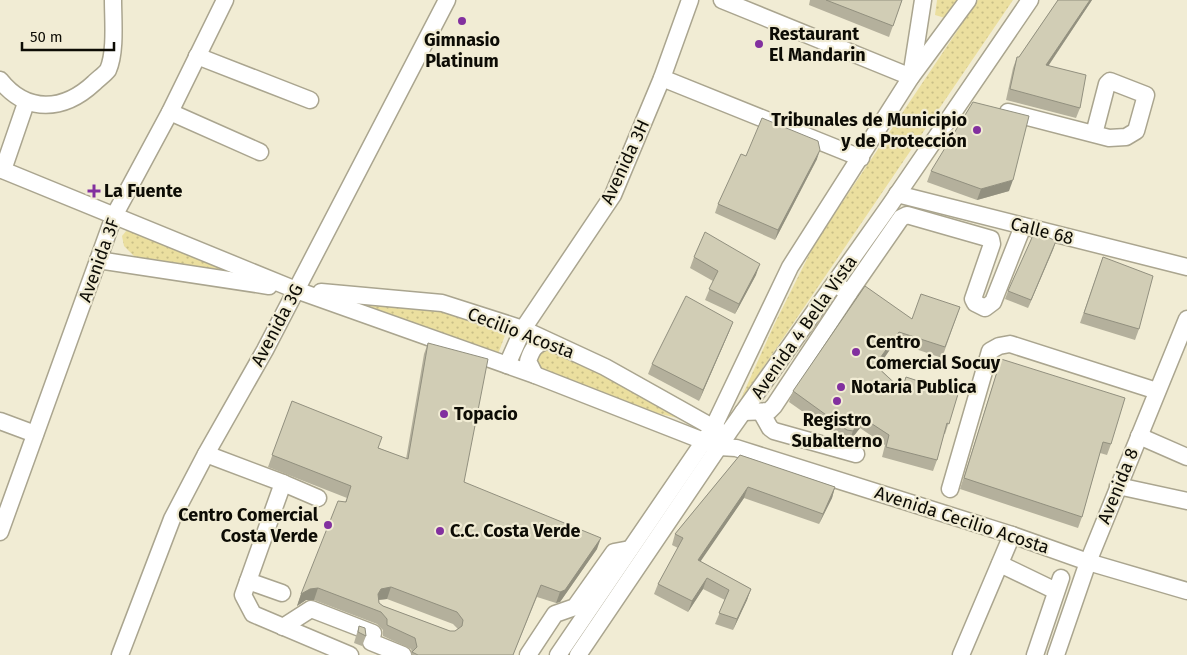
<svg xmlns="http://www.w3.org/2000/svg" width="1187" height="655" font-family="'Fira Sans',sans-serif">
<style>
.park{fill:url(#park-dots)}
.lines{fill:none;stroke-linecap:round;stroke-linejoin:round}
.minor-casing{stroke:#aaa58f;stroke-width:19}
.minor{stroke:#fff;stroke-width:16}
.wall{fill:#b4b09c;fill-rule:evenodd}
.shaded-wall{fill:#92907f}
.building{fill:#d1cdb5;stroke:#92907f;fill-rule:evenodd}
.poi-dot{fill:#82309f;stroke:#f1ecd4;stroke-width:2}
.labels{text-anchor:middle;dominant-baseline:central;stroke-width:4.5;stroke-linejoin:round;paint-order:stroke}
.poi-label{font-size:18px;font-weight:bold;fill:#0d0c05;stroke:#f1ecd4;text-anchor:start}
.street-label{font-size:18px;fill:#0d0c05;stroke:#f1ecd4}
</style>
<defs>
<pattern id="park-dots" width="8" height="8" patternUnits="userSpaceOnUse" patternTransform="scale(1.25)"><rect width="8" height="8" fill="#ebdf9f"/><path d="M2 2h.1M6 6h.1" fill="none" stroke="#c8be87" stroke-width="1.8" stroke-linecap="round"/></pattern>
</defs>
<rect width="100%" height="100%" fill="#f1ecd4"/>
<g class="park">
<path d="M937,0H957L945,18L935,15Z"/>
<path d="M978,0H1013L739,403L774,325L815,243Z"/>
<path d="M127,230H136L251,276L135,257L124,246L122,236Z"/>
<path d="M350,300L441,308L507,330L498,354Z"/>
<path d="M548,345L686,420L648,411L540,372L533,359Z"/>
</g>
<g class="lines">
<g class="minor-casing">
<g id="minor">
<path d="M722,0L911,77L923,0"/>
<path d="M197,56L310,100"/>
<path d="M662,78L861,158"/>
<path d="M0,80C27,114 64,111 94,83C98,79 105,74 108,70C116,52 113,20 113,0"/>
<path d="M170,112L260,152"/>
<path d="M1008,112L1109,138L1126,137L1136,131L1146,95L1110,81L1107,84L1094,134"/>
<path d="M0,169L296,290L535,375L719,447L736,448L1012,535L1088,562L1187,591"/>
<path d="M3,170L26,103"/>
<path d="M897,194L1187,267"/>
<path d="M98,260L269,286"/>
<path d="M835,284L849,293L901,218L907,215L991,239L992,244L973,299L975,303L985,308L993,302L1023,226"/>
<path d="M321,292L442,303L523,329L605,367L721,432"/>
<path d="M507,365L523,329L613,195L662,78L690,0"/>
<path d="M535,375L528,361C532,349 535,344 547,341"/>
<path d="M743,412L769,411L774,406L849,293"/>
<path d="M761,412L770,428L774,431L856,454"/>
<path d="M0,421L35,434"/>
<path d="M1139,436L1187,457"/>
<path d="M206,454L283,483L243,595L253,614L350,655"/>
<path d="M283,483L318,498"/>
<path d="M1118,486L1187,501"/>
<path d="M950,489L990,351L999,346L1010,344L1157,391"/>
<path d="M0,532L114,216L170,112L225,0"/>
<path d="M1000,564L1056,591"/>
<path d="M248,581L282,593"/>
<path d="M283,627L311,609L373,633L371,642L403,655"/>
<path d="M120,655L172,519L206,454L265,350L447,0"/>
<path d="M528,655L555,614L575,607L614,552L630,549"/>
<path d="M558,655L713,428L790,267L911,77L968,0"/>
<path d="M578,655L731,429L890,205L1030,0"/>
<path d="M961,655L1012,535"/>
<path d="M1035,655L1061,578"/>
<path d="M1056,655L1088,562L1187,319"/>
</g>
</g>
<use href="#minor" class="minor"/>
</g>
<g class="wall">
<path d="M810,0H902L889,37L809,5Z"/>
<path d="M1058,0H1092L1049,65L1080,108L1076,118L1006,100L1013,68L1017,57H1019Z"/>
<path d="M746,156L817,159L775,240L715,213L718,204Z"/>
<path d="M931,171L1009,191L977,200L927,182Z"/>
<path d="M1056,241L1028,308L1005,299L1008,291Z"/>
<path d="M694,257L756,275L735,314L705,300L713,281L690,268Z"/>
<path d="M1103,257L1139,329L1135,340L1080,323Z"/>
<path d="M960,307L942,358L895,342L878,367L902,390L906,377L958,394L945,434H944L937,460L933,471L882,457L885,445L860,428L849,442L843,440L789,402L793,391L912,319Z"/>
<path d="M733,322L729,332L699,401L648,374L652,364Z"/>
<path d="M428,343L464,482L597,549L560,602L556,603L537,597L513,655H411L412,652L411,649L383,636V630L377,624L314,600H306L297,606L301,594L347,498L268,467L292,401L379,448L406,459L424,354ZM387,599L453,624L458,629L455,631H450L383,606L379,603V600Z"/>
<path d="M1001,359L1111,444L1107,455L1100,453L1082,517L1078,528L960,489Z"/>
<path d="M740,455L835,487L832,498L819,524L744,498L700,561L751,589L747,600L733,630L715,624L725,600L703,589L688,612L654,594L658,584L678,548L672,545L675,534Z"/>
<path d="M359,626L366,636L362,646L354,643Z"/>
</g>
<g class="shaded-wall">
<path d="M1090,0H1092L1042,75L1046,65Z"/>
<path d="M820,150L817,159L775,240L778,230Z"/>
<path d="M1013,180L1009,191L977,200L981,189Z"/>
<path d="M1056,241L1053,250L1028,308L1031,300Z"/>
<path d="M760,264L756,275L735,314L739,304Z"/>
<path d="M733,322L729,332L699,401L703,390Z"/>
<path d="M899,332L895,342L872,376L875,365Z"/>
<path d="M863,418L860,428L849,442L853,431Z"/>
<path d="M748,487L744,498L694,571L698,560Z"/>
<path d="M835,487L832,498L819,524L823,514Z"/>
<path d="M601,538L597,549L560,602L556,603L560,592Z"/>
<path d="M707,578L703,589L688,612L692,601Z"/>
<path d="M391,587L387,599L377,600L378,594L381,589Z"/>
<path d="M318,588L314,600H306L297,606L301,594L310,589Z"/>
<path d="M751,589L747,600L733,630L737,619Z"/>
</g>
<g class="building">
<path d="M826,0H902L893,26Z"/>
<path d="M1058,0H1090L1046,65L1086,75L1080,108L1010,89L1017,57H1019Z"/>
<path d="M973,102L1029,116L1013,180L981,189L931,171Z"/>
<path d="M762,118L818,141L820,150L778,230L718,204L741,154L746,156Z"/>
<path d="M1035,231L1056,241L1031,300L1008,291Z"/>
<path d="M705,232L760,264L739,304L709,289L718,271L694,257Z"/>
<path d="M1103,257L1153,276L1139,329L1084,313Z"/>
<path d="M865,286L912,319L921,294L960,307L945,347L899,332L875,365L902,390L906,377L958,394L949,424L947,423L937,460L886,447L889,435L863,418L853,431L847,430L793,391Z"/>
<path d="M686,296L733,322L703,390L652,364Z"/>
<path d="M428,343L488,359L464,482L601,538L565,590L560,592L541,585L513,655H418L412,652L417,647L415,638L387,625V619L381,612L318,588L310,589L301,594L338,501L346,502L351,486L272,455L292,401L382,437L378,448L408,459ZM391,587L457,612L463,620L462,626L455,631H450L383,606L379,603L378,594L381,589Z"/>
<path d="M1001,359L1125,398L1111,444L1103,442L1082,517L964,478Z"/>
<path d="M740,455L835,487L823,514L748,487L698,560L751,589L737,619L719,613L729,590L707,578L692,601L658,584L683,538L675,534Z"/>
<path d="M359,626L365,628L366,636L358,632Z"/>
</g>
<g class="poi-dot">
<circle cx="462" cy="21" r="5"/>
<circle cx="759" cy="44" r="5"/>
<circle cx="977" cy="130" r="5"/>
<path d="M91.5 183.5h5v5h5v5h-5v5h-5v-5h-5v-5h5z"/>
<circle cx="856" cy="352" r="5"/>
<circle cx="841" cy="387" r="5"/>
<circle cx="837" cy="401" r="5"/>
<circle cx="444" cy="414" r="5"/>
<circle cx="328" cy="525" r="5"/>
<circle cx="440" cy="531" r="5"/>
</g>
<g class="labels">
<g class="poi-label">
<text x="769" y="34">Restaurant<tspan x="769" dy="21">El Mandarin</tspan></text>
<text x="462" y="40" text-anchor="middle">Gimnasio<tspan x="462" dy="21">Platinum</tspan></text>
<text x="967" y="120" text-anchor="end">Tribunales de Municipio<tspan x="967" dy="21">y de Protección</tspan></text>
<text x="104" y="191">La Fuente</text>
<text x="866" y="342">Centro<tspan x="866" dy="21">Comercial Socuy</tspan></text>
<text x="851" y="387">Notaria Publica</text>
<text x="454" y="414">Topacio</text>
<text x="837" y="420" text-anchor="middle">Registro<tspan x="837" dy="21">Subalterno</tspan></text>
<text x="318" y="515" text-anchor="end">Centro Comercial<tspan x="318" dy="21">Costa Verde</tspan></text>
<text x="450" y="531">C.C. Costa Verde</text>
</g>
<g class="street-label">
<text transform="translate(625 162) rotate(-65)">Avenida 3H</text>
<text transform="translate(1042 231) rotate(14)">Calle 68</text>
<text transform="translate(99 260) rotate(-70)">Avenida 3F</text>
<text transform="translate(277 325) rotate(-62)">Avenida 3G</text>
<text transform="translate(804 327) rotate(-55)">Avenida 4 Bella Vista</text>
<text transform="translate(521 333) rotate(21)">Cecilio Acosta</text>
<text transform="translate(1118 486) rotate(-68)">Avenida 8</text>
<text transform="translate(962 520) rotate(18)">Avenida Cecilio Acosta</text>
</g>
</g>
<path d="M22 42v8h92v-8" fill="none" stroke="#0d0c05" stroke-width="2.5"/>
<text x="30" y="42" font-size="15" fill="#0d0c05" stroke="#f1ecd4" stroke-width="4" paint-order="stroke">50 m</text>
</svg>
